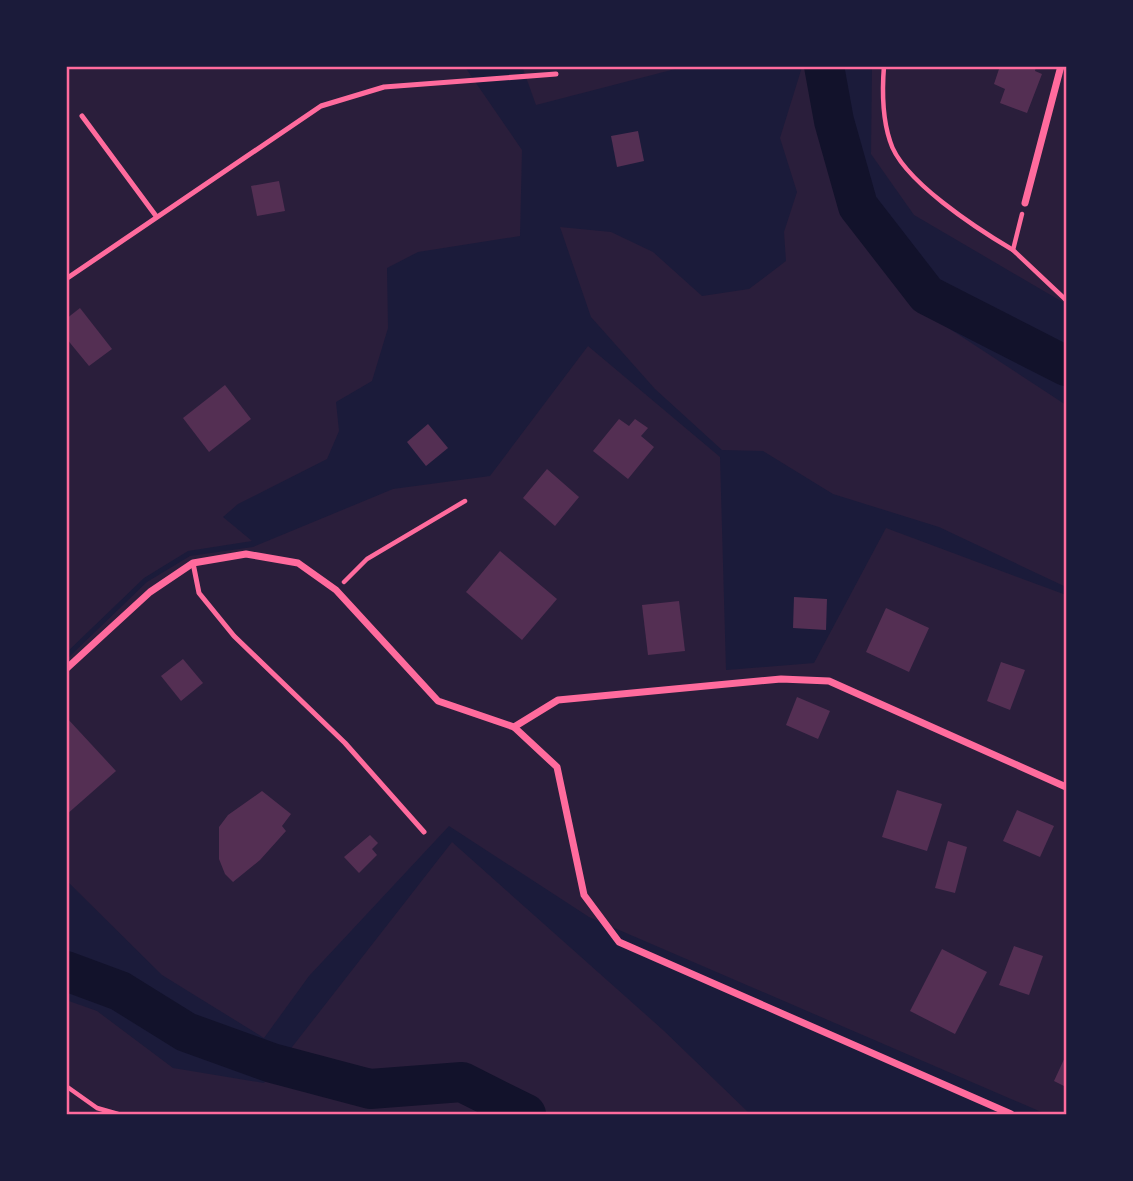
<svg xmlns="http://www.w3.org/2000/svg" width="1133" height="1181" font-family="'Nunito Sans',sans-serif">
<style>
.green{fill:#2a1e3b}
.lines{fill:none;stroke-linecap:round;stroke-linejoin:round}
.river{stroke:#12122b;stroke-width:40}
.building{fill:#542f53}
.path{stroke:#ff6b9d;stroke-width:4.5}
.service{stroke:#ff6b9d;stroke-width:5}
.minor{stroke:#ff6b9d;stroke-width:7}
.neatline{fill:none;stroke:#ff6b9d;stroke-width:2.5}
</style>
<rect width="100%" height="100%" fill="#1b1b3a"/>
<g class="green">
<path d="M522,66L683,67L536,105Z"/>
<path d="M67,67H465L522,150L520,236L418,252L387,268L388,328L372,381L336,402L339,431L327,459L238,504L223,517L252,541L188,551L144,578L67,652Z"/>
<path d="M802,67H807L817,120L840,214L927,314L1066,405V587L939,527L833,494L763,451L722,450L655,389L591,317L560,227L611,232L653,252L702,296L749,289L786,261L784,232L797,192L780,138Z"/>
<path d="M872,67H1066V304L914,215L871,154Z"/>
<path d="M588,346L720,457L726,670L814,663L886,528L1066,595V1114H1046L589,917L449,826L309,976L264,1038L162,975L67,881V659L147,582L190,556L253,547L393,489L490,476Z"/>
<path d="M452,842L663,1030L750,1114H67L66,1000L97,1011L173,1068L264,1083Z"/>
</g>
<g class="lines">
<g class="river">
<path d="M824,66L834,121L858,206L927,295L1066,366"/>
<path d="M66,971L120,991L186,1032L272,1063L370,1089L462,1082L526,1114"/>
</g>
</g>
<g class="building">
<path d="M1000,66H1036L1035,71L1042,74L1027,113L1000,103L1005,89L994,84Z"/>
<path d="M638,131L644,161L617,167L611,136Z"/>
<path d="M279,181L285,211L257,216L251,186Z"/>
<path d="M80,308L112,349L89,366L66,338V319Z"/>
<path d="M225,385L251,419L209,452L183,418Z"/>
<path d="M619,419L629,426L635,419L648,428L641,436L654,447L628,479L593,451Z"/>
<path d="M428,424L448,448L426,466L407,442Z"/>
<path d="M547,469L579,497L555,526L523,498Z"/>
<path d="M500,551L557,599L522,640L466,592Z"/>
<path d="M794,597L827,599L826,630L793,628Z"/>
<path d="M679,601L685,651L648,655L642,605Z"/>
<path d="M886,608L929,628L909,672L866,652Z"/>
<path d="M183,659L203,683L181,701L161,676Z"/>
<path d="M1001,662L1025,670L1010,710L987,701Z"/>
<path d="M797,697L830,711L818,739L786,725Z"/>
<path d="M66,717L116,771L66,815Z"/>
<path d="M897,790L942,804L927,851L882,837Z"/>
<path d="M262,791L291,814L282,826L286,831L260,860L233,882L225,874L219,859V827L228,815Z"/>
<path d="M1017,810L1054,826L1040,857L1003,841Z"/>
<path d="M370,835L378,843L372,849L377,855L359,873L344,857Z"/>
<path d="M948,841L967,847L955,893L935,888Z"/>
<path d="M1014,946L1043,956L1029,995L999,985Z"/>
<path d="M942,949L987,972L955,1034L910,1011Z"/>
<path d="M1066,1055V1087L1054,1081Z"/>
</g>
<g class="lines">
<g class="path">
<path d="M884,66C882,91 882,117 890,141C901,180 979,230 1013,250"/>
<path d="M1022,214L1013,250L1066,300"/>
<path d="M344,582L367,559L465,501"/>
<path d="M66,1086L97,1108L118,1114"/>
</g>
<g class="service">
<path d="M82,116L156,216"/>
<path d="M66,279L321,106L384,87L556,74"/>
<path d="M193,563L199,593L234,636L345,743L424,832"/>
</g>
<g class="minor">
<path d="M1025,203L1061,66"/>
<path d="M66,669L150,592L193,563L246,554L298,563L336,590L438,701L514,727L557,767L584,895L619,942L1011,1114"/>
<path d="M514,727L558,700L781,679L829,681L1066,787"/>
</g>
</g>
<rect width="1133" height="1181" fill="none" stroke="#1b1b3a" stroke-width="136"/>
<rect x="68" y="68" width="997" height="1045" class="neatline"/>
</svg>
